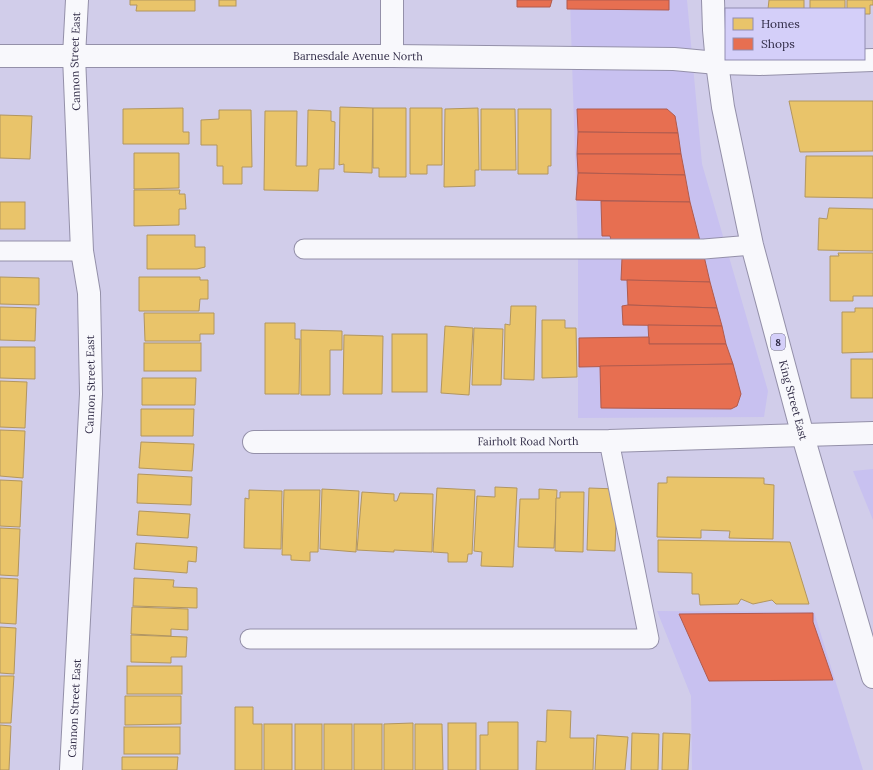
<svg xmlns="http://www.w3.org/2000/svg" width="873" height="770" font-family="Lora,serif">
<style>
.built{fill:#c8c1f0}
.homes{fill:#e9c46a;stroke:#b2965f}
.shops{fill:#e76f51;stroke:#b05b4e}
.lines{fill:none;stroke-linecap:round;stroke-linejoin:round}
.lane-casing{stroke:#9490a9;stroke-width:21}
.street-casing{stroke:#9490a9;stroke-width:24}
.secondary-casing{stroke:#9490a9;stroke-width:24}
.primary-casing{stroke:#9490a9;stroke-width:24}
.lane{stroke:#f8f8fc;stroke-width:19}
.street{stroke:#f8f8fc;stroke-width:22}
.secondary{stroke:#f8f8fc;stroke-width:22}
.primary{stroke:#f8f8fc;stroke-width:22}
.labels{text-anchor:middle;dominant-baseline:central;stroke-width:4;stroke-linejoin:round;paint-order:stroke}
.shield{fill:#d4cff9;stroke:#615c7c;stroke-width:1}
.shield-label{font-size:10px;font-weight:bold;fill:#302b46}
.street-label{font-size:11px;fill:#302b46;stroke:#d4cff9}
</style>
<rect width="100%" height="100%" fill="#d1cdea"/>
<g class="built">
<path d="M570,0H687L702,164L768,391L764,417L578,418V248Z"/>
<path d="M873,469V520L853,471Z"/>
<path d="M657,611L814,612L863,770H692L691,696Z"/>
</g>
<g class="homes">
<path d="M130,0H195V11H136L137,5H130Z"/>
<rect x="219" y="0" width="17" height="6"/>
<path d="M769,0H804V9H768Z"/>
<rect x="810" y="0" width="35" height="9"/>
<path d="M847,0H873V5H870V14H864V9H847Z"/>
<path d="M789,101H873V151L800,152Z"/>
<path d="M340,107L373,108L372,173L344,172V164L339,165Z"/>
<path d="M183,108V132H189V144H123V109Z"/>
<path d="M373,108H406V177H379V168H373Z"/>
<path d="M410,108H442V165H427V174H410Z"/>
<path d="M478,108L479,170H475V186L444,187L445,109Z"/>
<path d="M481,109H515L516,170H481Z"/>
<path d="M518,109H551V166H548V174H518Z"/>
<path d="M219,110H251L252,167H242V184H223V166H217V145H201V120L219,119Z"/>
<path d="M308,110L331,111V121L335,122L334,169H319L318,191L264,190L265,111H297L296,166H307Z"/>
<path d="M0,115L32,116L30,159L0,158Z"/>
<path d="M134,153H179V188L134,189Z"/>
<path d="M806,156H873V198L805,197Z"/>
<path d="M134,190H180L179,194H185L186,209H179V225L134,226Z"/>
<rect x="0" y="202" width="25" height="27"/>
<path d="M829,208L873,209V251L818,250L819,218L827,219Z"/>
<path d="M147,235H195V247H205V267L197,269H147Z"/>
<path d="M838,253H873V296H853V301H830V256H839Z"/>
<path d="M0,277L39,278V305L0,304Z"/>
<path d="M139,277H200V280H208V299H200L199,311H139Z"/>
<path d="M511,306H536L534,380L504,379L505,324L510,325Z"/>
<path d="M0,307L36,308L35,341L0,340Z"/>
<path d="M855,308H873V352L842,353V312H855Z"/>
<path d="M144,313H214V334H200V341H145Z"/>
<path d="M542,320H565V328H576L577,377L542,378Z"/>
<path d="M265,323H295V339H300L299,394H265Z"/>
<path d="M445,326L473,328L469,395L441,393Z"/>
<path d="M474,328L503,329L501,385H472Z"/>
<path d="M301,330L342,331V350H330V395H301Z"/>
<rect x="392" y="334" width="35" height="58"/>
<path d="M344,335L383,336L382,394H343Z"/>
<rect x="144" y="343" width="57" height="28"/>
<path d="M0,347H35V379L0,378Z"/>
<rect x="851" y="359" width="22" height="39"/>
<path d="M142,378H196L195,405H142Z"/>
<path d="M0,381L27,382L25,428L0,427Z"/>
<path d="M141,409H194L193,436H141Z"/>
<path d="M0,430L25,431L23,478L0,476Z"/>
<path d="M141,442L194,444L192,471L139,468Z"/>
<path d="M138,474L192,477L191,505L137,503Z"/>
<path d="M667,477L764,478V484L774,485L773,539L729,538L730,531L701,530V538L657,537L658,483H667Z"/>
<path d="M0,480L22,481L20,527L0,526Z"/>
<path d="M495,487L517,488L513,567L481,566L482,552L474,551L477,496L495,497Z"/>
<path d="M437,488L475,490L472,554H468L467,562H448V553L433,552Z"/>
<path d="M589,488L617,489L615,551L587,550Z"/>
<path d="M322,489L359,491L356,552L320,549Z"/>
<path d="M539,489L557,490L554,548L518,547L520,499H539Z"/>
<path d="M249,490L282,491L281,549L244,548L245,498L249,499Z"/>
<path d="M284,490H320L318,552H310V561L291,560V555H282Z"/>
<path d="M362,492L394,494V501H397L400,493L433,494L432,552L394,550V552L357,550Z"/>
<path d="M560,492H584L583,552L555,551L556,498H560Z"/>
<path d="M139,511L190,514L188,538L137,535Z"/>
<path d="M0,528L20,529L18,576L0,575Z"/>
<path d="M658,540L790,542L809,604H776L772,600L753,604L741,599L738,604L700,605L699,594H692V573L658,572Z"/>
<path d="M136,543L197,547L196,562L188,561L187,573L134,569Z"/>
<path d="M0,578L18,579L16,624L0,623Z"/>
<path d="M134,578L174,580L173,587L197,588V608L133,606Z"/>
<path d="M132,607L188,609V630L171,629V636L131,634Z"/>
<path d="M0,627L16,628L14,674L0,673Z"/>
<path d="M131,635L187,637L186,657H171V663L131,662Z"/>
<rect x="127" y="666" width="55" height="28"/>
<path d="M0,676H14L11,723H0Z"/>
<path d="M125,696H181V724L125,725Z"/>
<path d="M235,707H253V724H262V770H235Z"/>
<path d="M547,710L571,711L570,738H594L593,770H536L537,741L546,742Z"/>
<path d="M488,722H518V770H480V735H488Z"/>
<path d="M413,723V770H384V724Z"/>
<rect x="448" y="723" width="28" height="47"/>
<rect x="264" y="724" width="28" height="46"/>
<rect x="295" y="724" width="27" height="46"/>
<rect x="324" y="724" width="28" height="46"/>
<rect x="354" y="724" width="28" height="46"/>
<path d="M415,724H442L443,770H415Z"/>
<path d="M0,725L11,726L9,770H0Z"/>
<rect x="124" y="727" width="56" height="27"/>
<path d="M632,733L659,734L658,770H631Z"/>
<path d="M663,733L690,734L688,770H662Z"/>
<path d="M597,735L628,737L625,770H595Z"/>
<path d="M122,757H178L177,770H122Z"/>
</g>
<g class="shops">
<path d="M517,0H552L550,7H517Z"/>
<path d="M567,0H669V10L567,9Z"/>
<path d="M577,109H667L675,116L678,133L578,132Z"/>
<path d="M578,132L678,133L681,154H577Z"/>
<path d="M577,154H681L685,175L578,173Z"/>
<path d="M578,173L685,175L690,202L576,200Z"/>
<path d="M601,201L690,202L700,241L611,240L610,236H602Z"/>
<path d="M704,256L710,282L621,280L622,258Z"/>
<path d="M627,280L710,282L717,308L628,305Z"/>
<path d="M628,305L717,308L722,326L623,325L622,306Z"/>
<path d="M648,325L722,326L726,344H649Z"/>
<path d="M649,337V344H726L733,364L579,367V338Z"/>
<path d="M733,364L741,394L737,406L731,409L601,408L600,366Z"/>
<path d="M813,613V622L833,680L709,681L679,614Z"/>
</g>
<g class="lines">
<g class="lane-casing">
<g id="lane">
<path d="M304,249H704L752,245"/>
<path d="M0,251H82"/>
<path d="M250,639H649L609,441"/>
</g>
</g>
<g class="street-casing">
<g id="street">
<path id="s1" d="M0,56H392L674,59L717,63L760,64L873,60"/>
<path d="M392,56V0"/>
<path id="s2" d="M254,442L609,441L873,433"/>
</g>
</g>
<g class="secondary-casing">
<g id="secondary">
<path id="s3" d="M71,770L91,394L89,293L82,251L74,56L77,0"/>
</g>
</g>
<g class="primary-casing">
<g id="primary">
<path id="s4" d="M713,0L714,30L717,63L723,107L752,245L803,436L873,677"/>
</g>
</g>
<use href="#lane" class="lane"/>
<use href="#street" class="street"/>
<use href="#secondary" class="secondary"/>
<use href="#primary" class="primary"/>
</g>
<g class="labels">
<rect class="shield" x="771" y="334" width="14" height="16" rx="3"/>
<g class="shield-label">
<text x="778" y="342">8</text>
</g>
<g class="street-label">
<text stroke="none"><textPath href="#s1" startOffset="358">Barnesdale Avenue North</textPath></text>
<text stroke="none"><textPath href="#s3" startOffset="710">Cannon Street East</textPath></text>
<text stroke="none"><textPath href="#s3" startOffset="386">Cannon Street East</textPath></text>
<text stroke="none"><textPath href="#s4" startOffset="409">King Street East</textPath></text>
<text stroke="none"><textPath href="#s2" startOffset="274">Fairholt Road North</textPath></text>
<text stroke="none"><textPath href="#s3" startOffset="62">Cannon Street East</textPath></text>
</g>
</g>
<rect x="725" y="8" width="140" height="52" fill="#d4cff9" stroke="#928db1"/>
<rect x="733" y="18" width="20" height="12" fill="#e9c46a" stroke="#928db1"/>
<text x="761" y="28" font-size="12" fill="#302b46">Homes</text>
<rect x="733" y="38" width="20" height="12" fill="#e76f51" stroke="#928db1"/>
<text x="761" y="48" font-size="12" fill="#302b46">Shops</text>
</svg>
